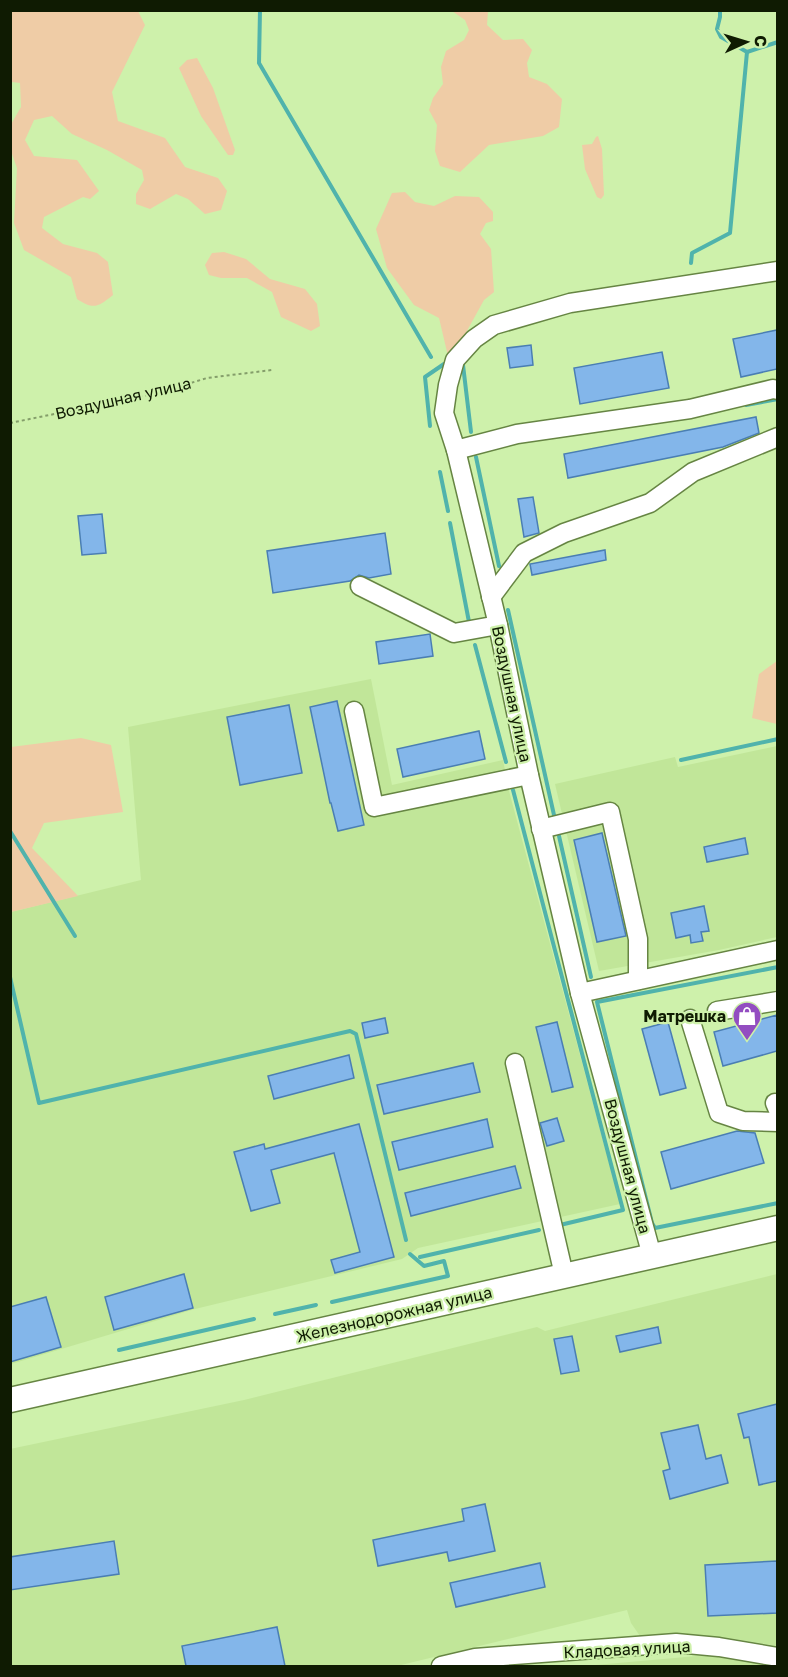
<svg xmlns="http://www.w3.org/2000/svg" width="788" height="1677" font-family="'Golos Text',sans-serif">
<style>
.built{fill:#c1e699}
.green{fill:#efcca6}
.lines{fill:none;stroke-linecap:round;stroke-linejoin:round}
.stream{stroke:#50b3ac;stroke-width:4}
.building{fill:#83b6ea;stroke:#4a7eb3;stroke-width:1.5}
.minor-casing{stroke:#668543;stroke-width:21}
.major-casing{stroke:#668543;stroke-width:27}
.path{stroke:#849e6a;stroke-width:2;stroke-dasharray:3 3;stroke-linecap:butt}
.minor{stroke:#fff;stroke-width:18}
.major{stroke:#fff;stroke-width:24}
.labels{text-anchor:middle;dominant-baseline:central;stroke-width:4.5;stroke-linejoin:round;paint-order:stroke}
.street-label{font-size:16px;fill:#0f1b02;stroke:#cef1ab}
.poi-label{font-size:16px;font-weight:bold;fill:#0f1b02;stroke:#cef1ab;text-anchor:end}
</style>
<rect width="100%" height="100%" fill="#cef1ab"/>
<g class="built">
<path d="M371,679L392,785L503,760L509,791L620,1204L418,1248L402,1259L195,1309L11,1364V912L141,880L128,727Z"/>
<path d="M777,746V937L719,950L599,971L555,784L675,757L678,767Z"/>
<path d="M777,1274V1646L722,1637L642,1639L631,1623L627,1610L397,1666H11L10,1449L244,1400L537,1327L545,1331Z"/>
<path d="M720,1654L778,1663L777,1666H584Z"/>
</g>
<g class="green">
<path d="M11,10L138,11L145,25L112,92L118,121L165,138L185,167L218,178L227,191L221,210L205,214L188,199L176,194L150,209L136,204V194L144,180L142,170L107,150L72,134L52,116L34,120L25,140L34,156L77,160L99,191L90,199L83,197L44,217L42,228L63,244L97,253L108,262L113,295C98,307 94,310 77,299L71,277L24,250L14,223L17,168L11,151L10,126L21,107L20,83L12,82L11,86Z"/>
<path d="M452,11H488L487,25L503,40L523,39L532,50L527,63L529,77L547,84L562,99L559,127L543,136L489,145L460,172L440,166L435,151L437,125L429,110L433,98L443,84L441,67L446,51L464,40L469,30L465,20Z"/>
<path d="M197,58L213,88L235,150L233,155H228L201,116L179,68L187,60Z"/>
<path d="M598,136L602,149L604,195L601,199L597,197L585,169L582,145L592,144L596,137Z"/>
<path d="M405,192L415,202L434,206L455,196L479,197L493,212V221L486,223L480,234L491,249L494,292L484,300L463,338L448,356L439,318L414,305L387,268L376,229L392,193Z"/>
<path d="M224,252L246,259L270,279L305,289L317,304L320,326L311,331L281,317L272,292L247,278H221L209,275L205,265L212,253Z"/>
<path d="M777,661V724L752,718L759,674Z"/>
<path d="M81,738L111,745L123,812L44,823L32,848L78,896L11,912V747Z"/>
</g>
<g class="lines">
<g class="stream">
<path d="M260,10L259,63L431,357"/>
<path d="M720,10V17L717,29L721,37L747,52L778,42"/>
<path d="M691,263L692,253L730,233L747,52"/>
<path d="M463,365L471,432"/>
<path d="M746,405L778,399"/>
<path d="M430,426L425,377L444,364"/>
<path d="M476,457L499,566"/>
<path d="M440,472L448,511"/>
<path d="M450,523L469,622"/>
<path d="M508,610L554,815"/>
<path d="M475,645L506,762"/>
<path d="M681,760L778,739"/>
<path d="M513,790L623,1210L560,1225"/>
<path d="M10,831L75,936"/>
<path d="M559,836L591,977"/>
<path d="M778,967L597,1002L652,1223L655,1228L778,1203"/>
<path d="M10,977L39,1103L350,1031L356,1034L406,1240"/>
<path d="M420,1257L539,1230"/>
<path d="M332,1302L448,1276L444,1261L424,1266L410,1254"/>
<path d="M275,1314L316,1305"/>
<path d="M119,1350L254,1319"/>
</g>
</g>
<g class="building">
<path d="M777,330V369L741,377L733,339Z"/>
<path d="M531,345L533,365L510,368L507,348Z"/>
<path d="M662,352L669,388L580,404L574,368Z"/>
<path d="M756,417L759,433L723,447L568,478L564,454Z"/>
<path d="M533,497L539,533L524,537L518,499Z"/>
<path d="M102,514L106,553L82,555L78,516Z"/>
<path d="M385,533L391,574L369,578L359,575L350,581L273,593L267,551Z"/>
<path d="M605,550L606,560L532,575L530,564Z"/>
<path d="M430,634L433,656L379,664L376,642Z"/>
<path d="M337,701L364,825L338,831L331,803H330L310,707Z"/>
<path d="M289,705L302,773L240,785L227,717Z"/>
<path d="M479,731L485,759L403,777L397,749Z"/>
<path d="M602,833L626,936L597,942L574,840Z"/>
<path d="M745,838L748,854L707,862L704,847Z"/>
<path d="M704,906L709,931L701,932L703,941L691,943L690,935L676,938L671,913Z"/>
<path d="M777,1015V1051L723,1066L714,1032Z"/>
<path d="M385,1018L388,1033L365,1038L362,1023Z"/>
<path d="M557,1022L573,1087L552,1092L536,1027Z"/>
<path d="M668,1022L686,1088L660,1095L642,1029Z"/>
<path d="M349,1055L354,1078L274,1099L268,1076Z"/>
<path d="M473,1063L480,1092L384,1114L377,1085Z"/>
<path d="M557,1118L564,1141L547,1146L540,1123Z"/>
<path d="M487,1119L493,1147L399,1170L392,1142Z"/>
<path d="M359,1124L394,1257L335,1273L331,1260L360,1252L334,1153L271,1170L280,1203L251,1211L234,1152L264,1144L265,1149Z"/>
<path d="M737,1131L755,1133L764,1163L671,1189L661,1152Z"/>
<path d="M515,1166L521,1188L411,1216L405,1193Z"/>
<path d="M184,1274L193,1308L114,1330L105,1297Z"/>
<path d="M46,1297L61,1347L10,1362V1307Z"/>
<path d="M658,1327L661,1343L620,1352L616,1336Z"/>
<path d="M572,1336L579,1371L561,1374L554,1339Z"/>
<path d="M777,1404V1481L759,1485L749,1437L744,1438L738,1414Z"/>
<path d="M698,1425L706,1459L721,1455L728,1483L670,1499L663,1471L670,1469L661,1433Z"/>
<path d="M485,1504L495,1551L449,1561L447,1552L378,1566L373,1540L464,1521L462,1509Z"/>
<path d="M114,1541L119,1574L10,1590V1557Z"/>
<path d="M777,1561V1613L708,1616L705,1565Z"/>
<path d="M540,1563L545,1587L456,1607L450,1583Z"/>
<path d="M277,1627L285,1666H186L182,1646Z"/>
</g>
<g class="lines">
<g class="minor-casing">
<g id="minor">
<path d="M456,450L517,434L690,409L773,389L778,390"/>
<path d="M360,586L454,633L498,625"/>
<path d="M491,597L524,553L564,533L650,503L693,472L778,437"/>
<path d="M354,711L374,807L529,775"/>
<path d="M541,829L610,812L638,939V980"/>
<path d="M580,993L778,950"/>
<path d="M717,1011L778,1001"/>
<path d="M690,1019L719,1113L743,1121L778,1122"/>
<path d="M515,1063L564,1275"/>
<path d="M775,1103L778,1110"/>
<path d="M652,1256L580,993L529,775L498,625L456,450L444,413L448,385L455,360L474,339L494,325L570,303L778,271"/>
<path d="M441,1666L475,1658L676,1643L719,1647L778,1657"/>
</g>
</g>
<g class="major-casing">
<path id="major" d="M10,1400L778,1228"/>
</g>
<path class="path" d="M10,423L158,393L207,378L272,370"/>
<use href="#minor" class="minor"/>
<use href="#major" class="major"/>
</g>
<defs>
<g id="shop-pin" transform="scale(1.5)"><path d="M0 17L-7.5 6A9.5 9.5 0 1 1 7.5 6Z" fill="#934dc1" stroke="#cef1ab"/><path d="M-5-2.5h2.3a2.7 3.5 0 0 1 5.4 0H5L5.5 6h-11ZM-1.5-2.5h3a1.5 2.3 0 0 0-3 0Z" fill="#fff"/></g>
</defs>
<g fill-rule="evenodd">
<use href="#shop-pin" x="747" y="1016"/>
</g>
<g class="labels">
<g class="street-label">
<text transform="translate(123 398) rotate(-13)">Воздушная улица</text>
<text transform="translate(512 694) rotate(78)">Воздушная улица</text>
<text transform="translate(628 1166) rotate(75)">Воздушная улица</text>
<text transform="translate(394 1314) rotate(-13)">Железнодорожная улица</text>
<text transform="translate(627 1649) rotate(-3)">Кладовая улица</text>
</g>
<g class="poi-label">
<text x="726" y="1016">Матрешка</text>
</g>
</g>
<rect width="788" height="1677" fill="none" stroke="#0f1b02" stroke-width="24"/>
<g transform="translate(746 42) rotate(86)" stroke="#cef1ab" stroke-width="4.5" paint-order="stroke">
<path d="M0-4.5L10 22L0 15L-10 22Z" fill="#0f1b02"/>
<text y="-9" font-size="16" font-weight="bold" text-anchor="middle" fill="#0f1b02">С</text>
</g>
</svg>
